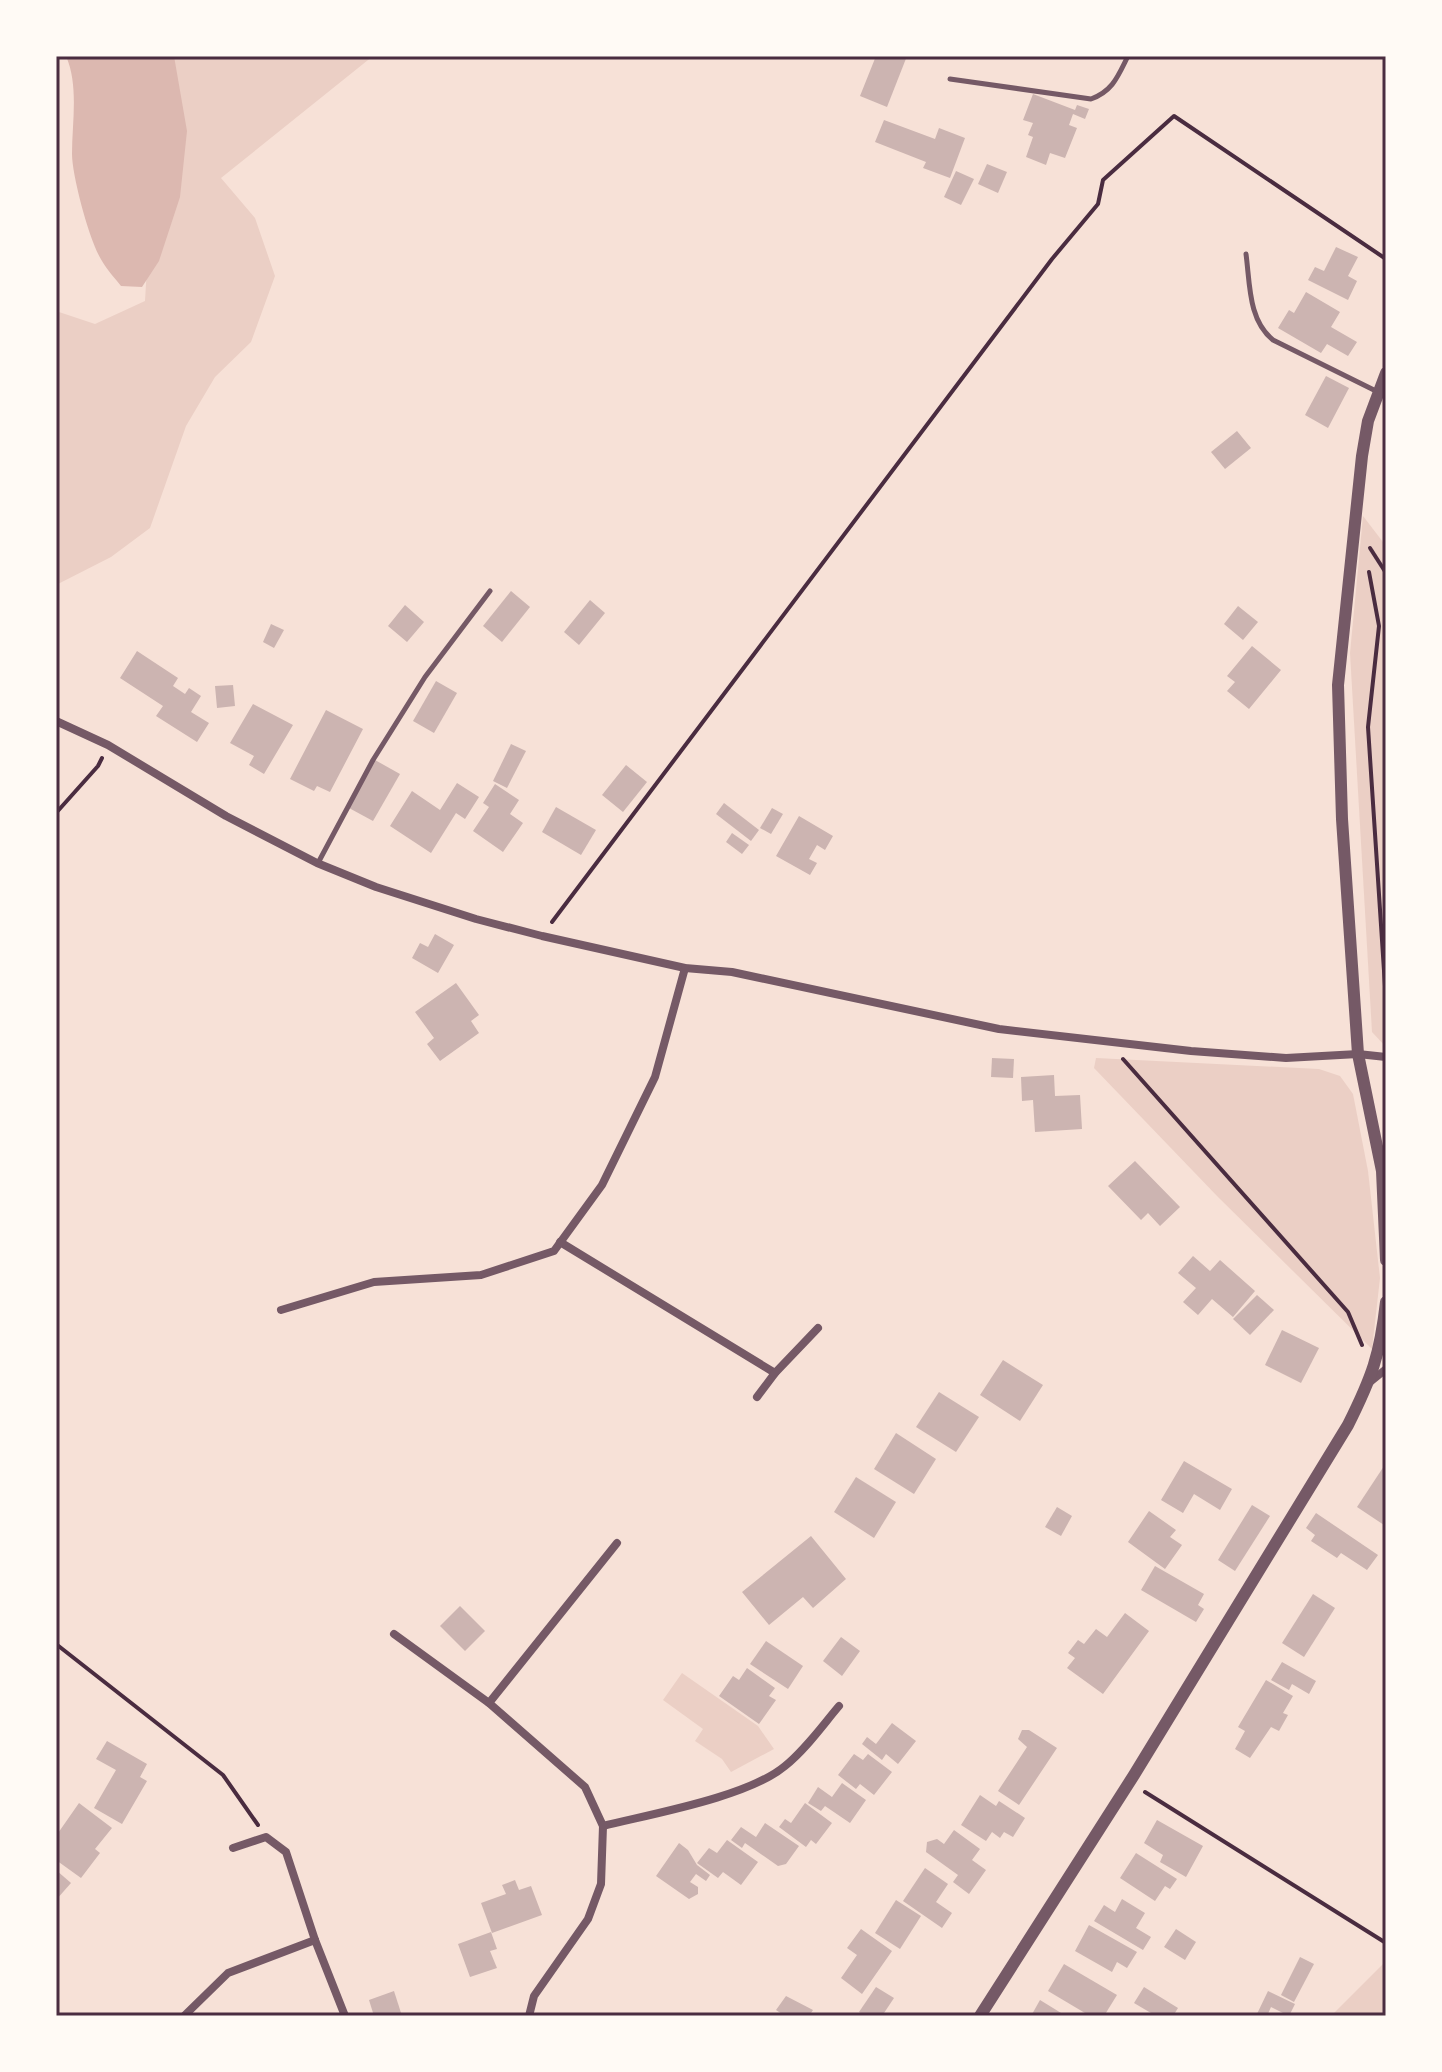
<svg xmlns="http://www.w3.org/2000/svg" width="1442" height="2072" font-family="'PT Sans',sans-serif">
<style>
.green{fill:#ebcfc5}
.water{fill:#dcb8b0}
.building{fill:#ccb4b1}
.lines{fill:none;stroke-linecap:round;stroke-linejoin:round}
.path{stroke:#4a2c40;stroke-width:4}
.service{stroke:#755966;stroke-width:5}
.minor{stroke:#755966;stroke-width:8}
.tertiary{stroke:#755966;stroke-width:12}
.neatline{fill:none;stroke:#4a2c40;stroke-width:3}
</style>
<rect width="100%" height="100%" fill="#f7e1d7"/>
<g class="green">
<path d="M140,56H373L221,178L255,218L275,276L251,342L215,377L186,426L150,528L111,557L56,585V311L95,324L145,301L152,183Z"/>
<path d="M1363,516L1386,546V1047L1372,1032L1350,653Z"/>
<path d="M1096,1058L1319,1069L1340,1076L1353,1094L1368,1171L1380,1278L1372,1349L1218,1197L1094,1068Z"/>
<path d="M682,1673L758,1726L774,1749L731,1772L722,1759L695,1741L703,1729L663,1700Z"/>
<path d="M1386,1961V2016H1331Z"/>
</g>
<path class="water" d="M66,56H174L187,131L180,197L159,261L142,287L121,286C115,278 107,270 102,261C90,243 72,176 72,154C72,122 79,86 66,56Z"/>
<g class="building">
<path d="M876,56H907L887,107L860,96Z"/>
<path d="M1033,94L1075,110L1077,105L1089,109L1085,119L1073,114L1069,125L1077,128L1065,158L1050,153L1046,165L1026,157L1033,137L1028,135L1033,123L1023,120Z"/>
<path d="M884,120L935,139L939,128L965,138L950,178L923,168L926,162L875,142Z"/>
<path d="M987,164L1007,172L998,193L978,184Z"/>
<path d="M956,171L974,179L961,205L944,197Z"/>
<path d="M1336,247L1358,257L1348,276L1357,281L1348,300L1308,280L1315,267L1324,271Z"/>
<path d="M1306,292L1340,312L1331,327L1357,342L1348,356L1327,344L1321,353L1278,328L1289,310L1294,313Z"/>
<path d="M1326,376L1349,388L1328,428L1305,415Z"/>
<path d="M1237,431L1251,448L1225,469L1211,452Z"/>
<path d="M511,591L530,607L502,642L483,626Z"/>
<path d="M590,600L605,613L579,645L564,632Z"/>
<path d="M405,605L424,622L407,642L388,626Z"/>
<path d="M1238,606L1258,622L1243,640L1224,624Z"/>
<path d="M271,624L284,630L274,648L263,642Z"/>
<path d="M1252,646L1281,670L1249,709L1227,691L1235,682L1227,676Z"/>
<path d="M137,651L178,678L173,686L185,694L189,688L201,696L191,712L209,723L197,742L156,716L163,706L120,678Z"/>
<path d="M436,681L457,693L434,733L413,721Z"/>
<path d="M233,685L235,706L217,708L215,686Z"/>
<path d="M253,704L293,725L264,774L249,765L254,756L230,743Z"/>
<path d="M326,710L363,729L330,792L317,786L314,791L290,779Z"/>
<path d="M511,744L526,751L507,788L493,781Z"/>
<path d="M375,760L400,774L373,821L349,808Z"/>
<path d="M626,765L647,782L623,812L602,795Z"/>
<path d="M457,783L479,797L465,819L456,813L431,853L390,826L412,791L440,810Z"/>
<path d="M495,784L519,800L510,814L523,823L503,852L473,831L489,807L483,803Z"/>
<path d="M724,803L759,830L751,841L716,814Z"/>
<path d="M556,807L596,830L581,855L542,832Z"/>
<path d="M772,808L783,814L771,834L760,828Z"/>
<path d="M799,816L833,836L825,850L817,845L809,859L817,863L810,875L776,856Z"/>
<path d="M732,833L749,845L742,854L726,842Z"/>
<path d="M435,934L454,945L438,973L412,958L420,943L428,947Z"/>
<path d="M456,983L479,1015L471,1021L479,1033L440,1061L427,1044L434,1038L415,1012Z"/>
<path d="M992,1058L1014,1059L1013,1078L991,1077Z"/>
<path d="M1054,1075L1055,1096L1080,1095L1082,1129L1035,1132L1033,1100L1022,1101L1021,1077Z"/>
<path d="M1135,1161L1180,1207L1160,1226L1148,1213L1141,1220L1108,1186Z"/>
<path d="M1193,1256L1210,1271L1220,1260L1255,1291L1233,1317L1212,1299L1198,1315L1183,1302L1196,1288L1178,1273Z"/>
<path d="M1257,1295L1274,1310L1250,1335L1233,1319Z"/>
<path d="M1282,1330L1319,1348L1301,1383L1265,1365Z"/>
<path d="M1003,1360L1043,1385L1020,1421L980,1395Z"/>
<path d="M939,1392L979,1417L956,1452L916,1427Z"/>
<path d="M896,1433L936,1459L914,1494L874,1469Z"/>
<path d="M1184,1461L1232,1489L1220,1510L1194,1494L1183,1513L1161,1500Z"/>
<path d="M1386,1463V1522L1384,1525L1357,1507Z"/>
<path d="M856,1477L896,1502L874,1538L834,1512Z"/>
<path d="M1252,1505L1270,1516L1235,1571L1218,1560Z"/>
<path d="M1057,1507L1072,1516L1061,1536L1045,1527Z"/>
<path d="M1149,1511L1176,1530L1170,1537L1182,1545L1165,1569L1128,1542Z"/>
<path d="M1316,1513L1378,1555L1367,1570L1341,1553L1337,1558L1311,1541L1315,1535L1306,1528Z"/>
<path d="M811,1536L846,1579L813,1608L803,1597L769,1625L742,1592Z"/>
<path d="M1155,1566L1204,1594L1198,1605L1204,1609L1196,1622L1141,1590Z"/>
<path d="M1313,1594L1335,1608L1304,1657L1282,1643Z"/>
<path d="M460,1606L485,1631L465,1651L440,1626Z"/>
<path d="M1125,1613L1149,1631L1103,1694L1067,1668L1075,1658L1068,1653L1078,1640L1084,1644L1096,1629L1107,1637Z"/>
<path d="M841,1637L860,1651L842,1676L823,1661Z"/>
<path d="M766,1641L803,1666L788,1689L750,1664Z"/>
<path d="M1282,1662L1316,1681L1309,1694L1292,1684L1289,1690L1271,1680Z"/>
<path d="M747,1668L775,1688L769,1696L776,1700L759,1724L719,1696L733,1676L739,1680Z"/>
<path d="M1266,1680L1293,1696L1283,1713L1288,1715L1279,1731L1271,1727L1250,1758L1235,1749L1245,1731L1238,1727Z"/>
<path d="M892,1723L916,1741L898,1764L886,1754L882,1760L862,1744L867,1737L876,1744Z"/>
<path d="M1022,1730H1029L1057,1748L1019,1805L998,1791L1027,1747L1018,1739Z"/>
<path d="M107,1741L147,1764L140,1777L147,1781L122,1824L94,1808L116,1770L96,1759Z"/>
<path d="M854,1754L863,1760L868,1754L892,1772L874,1795L860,1784L856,1789L838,1775Z"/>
<path d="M842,1783L866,1800L850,1823L825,1806L821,1811L808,1803L818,1787L832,1797Z"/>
<path d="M980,1795L996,1806L999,1801L1025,1818L1013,1837L1004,1832L1000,1838L992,1832L986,1841L961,1825Z"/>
<path d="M79,1803L112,1828L95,1849L100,1853L81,1878L56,1860V1836Z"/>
<path d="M805,1803L832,1823L816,1844L811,1840L806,1847L779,1827L785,1819L791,1823Z"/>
<path d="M1157,1820L1203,1846L1186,1877L1160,1862L1163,1855L1144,1843Z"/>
<path d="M765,1823L799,1846L786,1864L778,1866L745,1843L742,1848L731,1840L741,1827L756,1837Z"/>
<path d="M954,1830L980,1849L972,1860L986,1870L969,1894L953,1882L958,1875L926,1852L927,1842L937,1839L944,1844Z"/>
<path d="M727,1840L758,1862L741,1885L723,1872L718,1878L697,1863L709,1848L717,1853Z"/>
<path d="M679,1843L688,1850L697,1865L710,1875L706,1881L696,1874L690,1882L698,1887V1894L689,1899L656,1876Z"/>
<path d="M1136,1853L1177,1879L1170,1889L1165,1886L1155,1901L1120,1878Z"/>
<path d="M925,1868L948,1884L936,1902L952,1913L942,1928L903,1901Z"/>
<path d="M56,1870L71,1883L56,1900Z"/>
<path d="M515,1880L519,1890L531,1886L542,1915L492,1933L481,1903L506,1894L502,1885Z"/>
<path d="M1122,1899L1145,1913L1136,1928L1151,1937L1143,1950L1094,1921L1104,1905L1115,1912Z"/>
<path d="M896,1900L921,1916L900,1949L875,1933Z"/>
<path d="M1089,1925L1137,1952L1127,1968L1117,1962L1112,1972L1075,1951Z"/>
<path d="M861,1929L892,1951L862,1994L841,1978L857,1955L847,1948Z"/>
<path d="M1176,1929L1196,1942L1185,1960L1164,1947Z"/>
<path d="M491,1932L497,1949L490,1951L497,1968L470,1977L458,1944Z"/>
<path d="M1300,1957L1314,1964L1294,2002L1281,1995Z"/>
<path d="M1064,1964L1117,1995L1104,2016H1090L1048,1991Z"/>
<path d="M876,1987L894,1998L882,2016H865L859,2012Z"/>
<path d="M1144,1987L1178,2008L1173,2016H1156L1134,2003Z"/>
<path d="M394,1991L402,2016H374L369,2000Z"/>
<path d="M1268,1991L1295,2004L1289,2016L1271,2007L1267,2016H1256Z"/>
<path d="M786,1996L813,2010L809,2016H781L782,2014L776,2010Z"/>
<path d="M1040,2000L1066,2016H1031Z"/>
</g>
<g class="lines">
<g class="path">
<path d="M1370,548L1386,573"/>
<path d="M1369,572L1379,626L1368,727L1386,1001"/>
<path d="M56,813L98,766L102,758"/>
<path d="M552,922L1052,259L1098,204L1103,180L1174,116L1386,259"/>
<path d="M1123,1059L1348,1312L1362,1345"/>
<path d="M56,1644L223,1775L258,1825"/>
<path d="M1145,1792L1386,1943"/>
</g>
<g class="service">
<path d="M950,79L1091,99C1113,91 1118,76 1128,56"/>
<path d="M1246,254C1250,283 1248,320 1273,340L1378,392"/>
<path d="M318,863L373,760L425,677L490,591"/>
</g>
<g class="minor">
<path d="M56,721L108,745L226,816L317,863L376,887L476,919L542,936L685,968L732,972L999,1029L1191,1051L1286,1058L1358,1054L1386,1057"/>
<path d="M560,1242L775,1373"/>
<path d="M281,1310L374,1282L481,1275L554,1251L602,1185L655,1077L685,968"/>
<path d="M1370,1382L1386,1369"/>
<path d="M757,1397L775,1373L818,1328"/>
<path d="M394,1634L489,1703L585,1787L603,1826L601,1884L588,1919L534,1996L529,2016"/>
<path d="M489,1703L617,1543"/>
<path d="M603,1826C651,1814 748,1797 785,1766C806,1749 822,1726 839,1706"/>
<path d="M233,1848L266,1837L286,1852L315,1940L345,2016"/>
<path d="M184,2016L228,1973L315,1940"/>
</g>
<g class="tertiary">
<path d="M1386,373L1368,421L1362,456L1338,685L1342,819L1358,1054L1382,1171L1386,1260"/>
<path d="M980,2016L1134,1775L1348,1425C1372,1377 1380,1355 1386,1302"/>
</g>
</g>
<rect width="1442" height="2072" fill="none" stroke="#fffaf5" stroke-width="116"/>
<rect x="58" y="58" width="1326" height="1956" class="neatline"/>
</svg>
